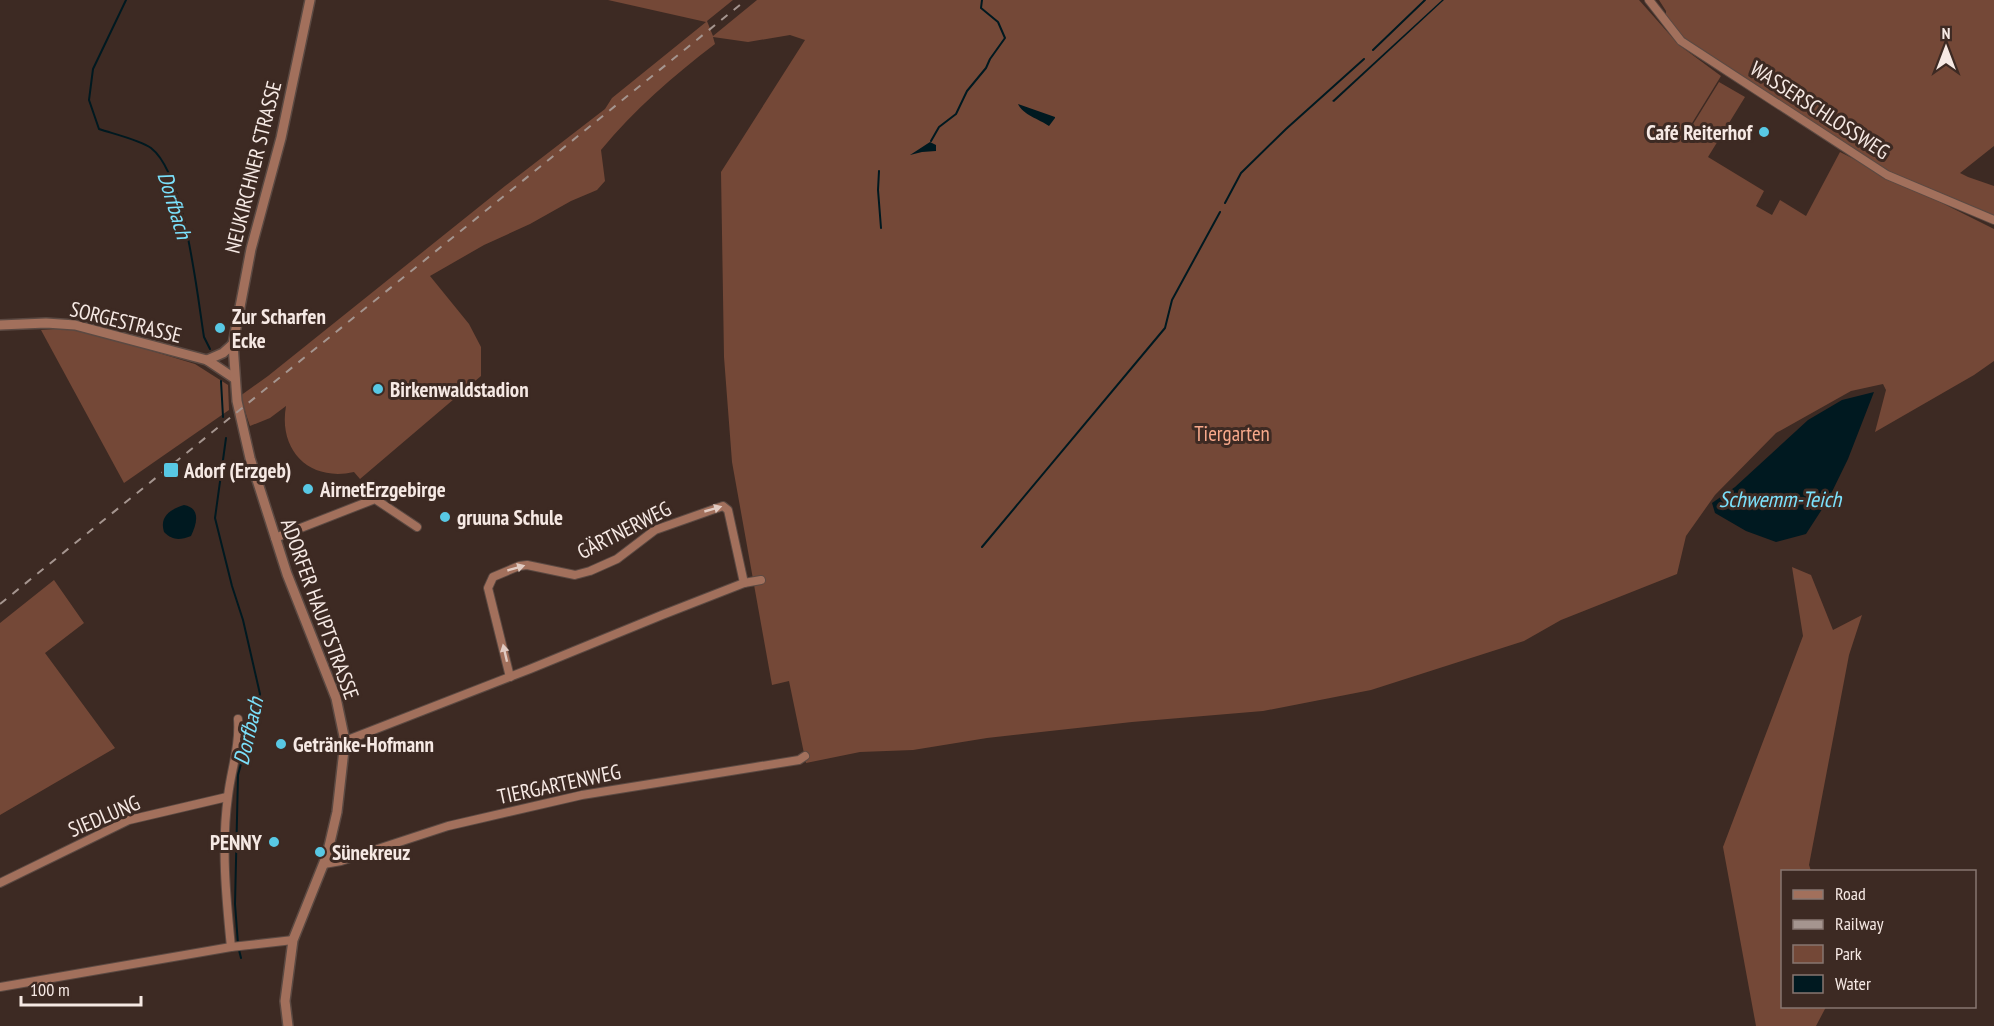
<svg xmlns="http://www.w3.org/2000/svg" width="1994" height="1026" font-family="'PT Sans Narrow',sans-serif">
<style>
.green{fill:#744837}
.water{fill:#001920}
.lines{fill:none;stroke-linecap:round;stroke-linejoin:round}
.stream{stroke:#001920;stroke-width:2}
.minor-casing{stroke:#5b4942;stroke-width:10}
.tertiary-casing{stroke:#5b4942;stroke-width:12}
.minor{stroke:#a2705c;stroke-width:8}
.tertiary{stroke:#a2705c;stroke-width:9}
.rail{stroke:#a5958f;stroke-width:2;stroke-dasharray:8 8;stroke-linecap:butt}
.oneway{fill:#e1cbc2}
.poi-dot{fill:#58c8e4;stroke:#3d2a23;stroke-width:2}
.labels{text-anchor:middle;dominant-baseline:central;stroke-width:6;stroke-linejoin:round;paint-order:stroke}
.street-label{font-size:21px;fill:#f6e9e4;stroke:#3d2a23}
.poi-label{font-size:21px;font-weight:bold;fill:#f6e9e4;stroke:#3d2a23;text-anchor:start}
.park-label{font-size:21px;fill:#f8a98b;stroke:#3d2a23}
.water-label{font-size:22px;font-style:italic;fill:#7be1fc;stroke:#3d2a23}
</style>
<rect width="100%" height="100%" fill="#3d2a23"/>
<g class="green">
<path d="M608,0H733L707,21L713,36L757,0H1639L1679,45L1721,76L1681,141L1682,142L1719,82L1745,97L1708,157L1764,191L1756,206L1772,215L1780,200L1806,216L1840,152L1994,229V361L1974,375L1875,432L1886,390L1883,384L1851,391L1776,433L1715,495L1686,536L1677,574L1561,620L1524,641L1371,690L1263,711L1132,722L987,738L913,750L860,752L806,763L789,681L772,685L732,462L724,357L721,172L805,40L790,35L748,42L713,37L715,44C673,76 634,110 601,150L605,181L597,190L571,201L530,224L484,245L430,276L469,324L481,347V376L360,479L354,472C310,482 278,451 286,406L270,418L250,426L240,396L268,376L505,186L605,109L612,98L706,22Z"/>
<path d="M1659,0H1994V146L1960,173L1968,177L1994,186V218L1896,177L1682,41L1666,20V11Z"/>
<path d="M68,328L106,337L195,364L228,385L229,410L124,483L41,330Z"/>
<path d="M1792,567L1811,575L1833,630L1862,615L1849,655L1809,865L1811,871L1782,872V1006L1826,1007L1816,1026H1756L1723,847L1803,636Z"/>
<path d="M54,580L84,623L45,653L115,748L0,815V623Z"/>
</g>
<g class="water">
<path d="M1442,0H1444L1334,102L1332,101Z"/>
<path d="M1018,104L1055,117V118L1049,126C1039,119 1023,115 1018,104Z"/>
<path d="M930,142L936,145V151L922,152L910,155Z"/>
<path d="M1874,392L1848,459L1828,500L1806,534L1776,542L1746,531L1715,513L1712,503L1735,487L1808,420L1842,400Z"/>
<path d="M184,505C201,508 197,524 191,536C180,540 173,541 164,532C159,516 171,509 184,505Z"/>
</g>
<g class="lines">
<g class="stream">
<path d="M126,0L93,69L89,100L99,129C114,134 140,140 151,148C185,174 197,294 204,337L210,349"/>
<path d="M1373,50L1425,0"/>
<path d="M931,141L939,127L956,114L967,91L986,68L990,59L1005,38L998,22L981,8L982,0"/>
<path d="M879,171L878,190L881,228"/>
<path d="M1225,203L1241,173L1286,129L1364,59"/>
<path d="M221,381L223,417"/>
<path d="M226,438L215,518L232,586L243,620L260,694L238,775L235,904L238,944"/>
<path d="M982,547L1165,328L1172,300L1220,212"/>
<path d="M239,950L241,958"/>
</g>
<g class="minor-casing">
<g id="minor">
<path d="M1649,0L1681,41L1887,175L1994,220"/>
<path d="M275,538L375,499L417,527"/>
<path d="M510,677L488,588L493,577L519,566L527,565L575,575L590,571L617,559L655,530L723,506L728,510L744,583"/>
<path d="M345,741L530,669L662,615L744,583L761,580"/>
<path d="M324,864L341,861L448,826L582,795L799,760L805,756"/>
<path d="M0,883L129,820L227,797"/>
<path d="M231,947C226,897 221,846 228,796C231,770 240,746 238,719"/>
<path d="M0,987L231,947L293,940"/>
</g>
</g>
<g class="tertiary-casing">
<g id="tertiary">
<path d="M0,325L46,323L75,325L207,360L234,378"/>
<path d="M207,360L223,353L233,344"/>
<path d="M288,1026L285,1001L293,940L327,855L337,812L345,741L336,698L287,574L250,458L237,401L233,344L251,249L281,138L310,0"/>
</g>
</g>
<use href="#minor" class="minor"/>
<use href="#tertiary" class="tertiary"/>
<path class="rail" d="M0,604L746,0"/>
</g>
<defs><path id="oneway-solid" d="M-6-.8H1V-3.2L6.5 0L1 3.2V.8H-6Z" transform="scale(1.5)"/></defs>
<g class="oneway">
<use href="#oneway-solid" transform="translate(713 509) rotate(-16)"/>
<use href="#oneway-solid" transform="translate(516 568) rotate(-16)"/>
<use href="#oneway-solid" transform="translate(505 653) rotate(-103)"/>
</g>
<g class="poi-dot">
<circle cx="1764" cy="132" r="6"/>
<circle cx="220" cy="328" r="6"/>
<circle cx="378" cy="389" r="6"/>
<rect x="163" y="462" width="16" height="16" rx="3"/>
<circle cx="308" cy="489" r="6"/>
<circle cx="445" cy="517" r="6"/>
<circle cx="281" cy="744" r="6"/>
<circle cx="274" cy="842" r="6"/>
<circle cx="320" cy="852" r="6"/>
</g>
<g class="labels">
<g class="street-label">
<text transform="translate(1820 110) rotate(33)">WASSERSCHLOSSWEG</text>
<text transform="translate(253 167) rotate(-76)">NEUKIRCHNER STRASSE</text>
<text transform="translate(126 322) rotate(14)">SORGESTRASSE</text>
<text transform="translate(624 530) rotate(-27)">GÄRTNERWEG</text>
<text transform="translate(320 609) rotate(70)">ADORFER HAUPTSTRASSE</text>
<text transform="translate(559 784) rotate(-12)">TIERGARTENWEG</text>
<text transform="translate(104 816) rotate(-23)">SIEDLUNG</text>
</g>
<g class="poi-label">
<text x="1752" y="132" text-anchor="end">Café Reiterhof</text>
<text x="232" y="316">Zur Scharfen<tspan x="232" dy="24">Ecke</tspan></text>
<text x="390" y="389">Birkenwaldstadion</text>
<text x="184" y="470">Adorf (Erzgeb)</text>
<text x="320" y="489">AirnetErzgebirge</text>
<text x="457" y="517">gruuna Schule</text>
<text x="293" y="744">Getränke-Hofmann</text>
<text x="262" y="842" text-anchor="end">PENNY</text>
<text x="332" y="852">Sünekreuz</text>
</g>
<g class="park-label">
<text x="1232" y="433">Tiergarten</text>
</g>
<g class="water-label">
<text transform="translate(175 205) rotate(73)">Dorfbach</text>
<text x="1780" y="499">Schwemm-Teich</text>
<text transform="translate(248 731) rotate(-77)">Dorfbach</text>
</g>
</g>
<rect x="1781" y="870" width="195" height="138" fill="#3d2a23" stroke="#877670" stroke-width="1.5"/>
<rect x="1793" y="890" width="30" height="9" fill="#a2705c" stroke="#877670" stroke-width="1.5"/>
<text x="1835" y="900" font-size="18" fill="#f6e9e4">Road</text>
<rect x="1793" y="920" width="30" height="9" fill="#a5958f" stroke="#877670" stroke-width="1.5"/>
<text x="1835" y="930" font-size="18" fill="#f6e9e4">Railway</text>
<rect x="1793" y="945" width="30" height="18" fill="#744837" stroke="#877670" stroke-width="1.5"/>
<text x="1835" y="960" font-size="18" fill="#f6e9e4">Park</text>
<rect x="1793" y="975" width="30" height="18" fill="#001920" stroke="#877670" stroke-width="1.5"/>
<text x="1835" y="990" font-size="18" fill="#f6e9e4">Water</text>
<g transform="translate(1946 48)" stroke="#3d2a23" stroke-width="4.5" paint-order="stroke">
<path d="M0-4.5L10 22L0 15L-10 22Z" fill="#f6e9e4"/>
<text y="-9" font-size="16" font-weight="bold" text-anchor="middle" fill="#f6e9e4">N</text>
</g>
<path d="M21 996v9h120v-9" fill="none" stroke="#f6e9e4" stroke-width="3"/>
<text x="30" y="996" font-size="18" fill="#f6e9e4" stroke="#3d2a23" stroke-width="4.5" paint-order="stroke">100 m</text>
</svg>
